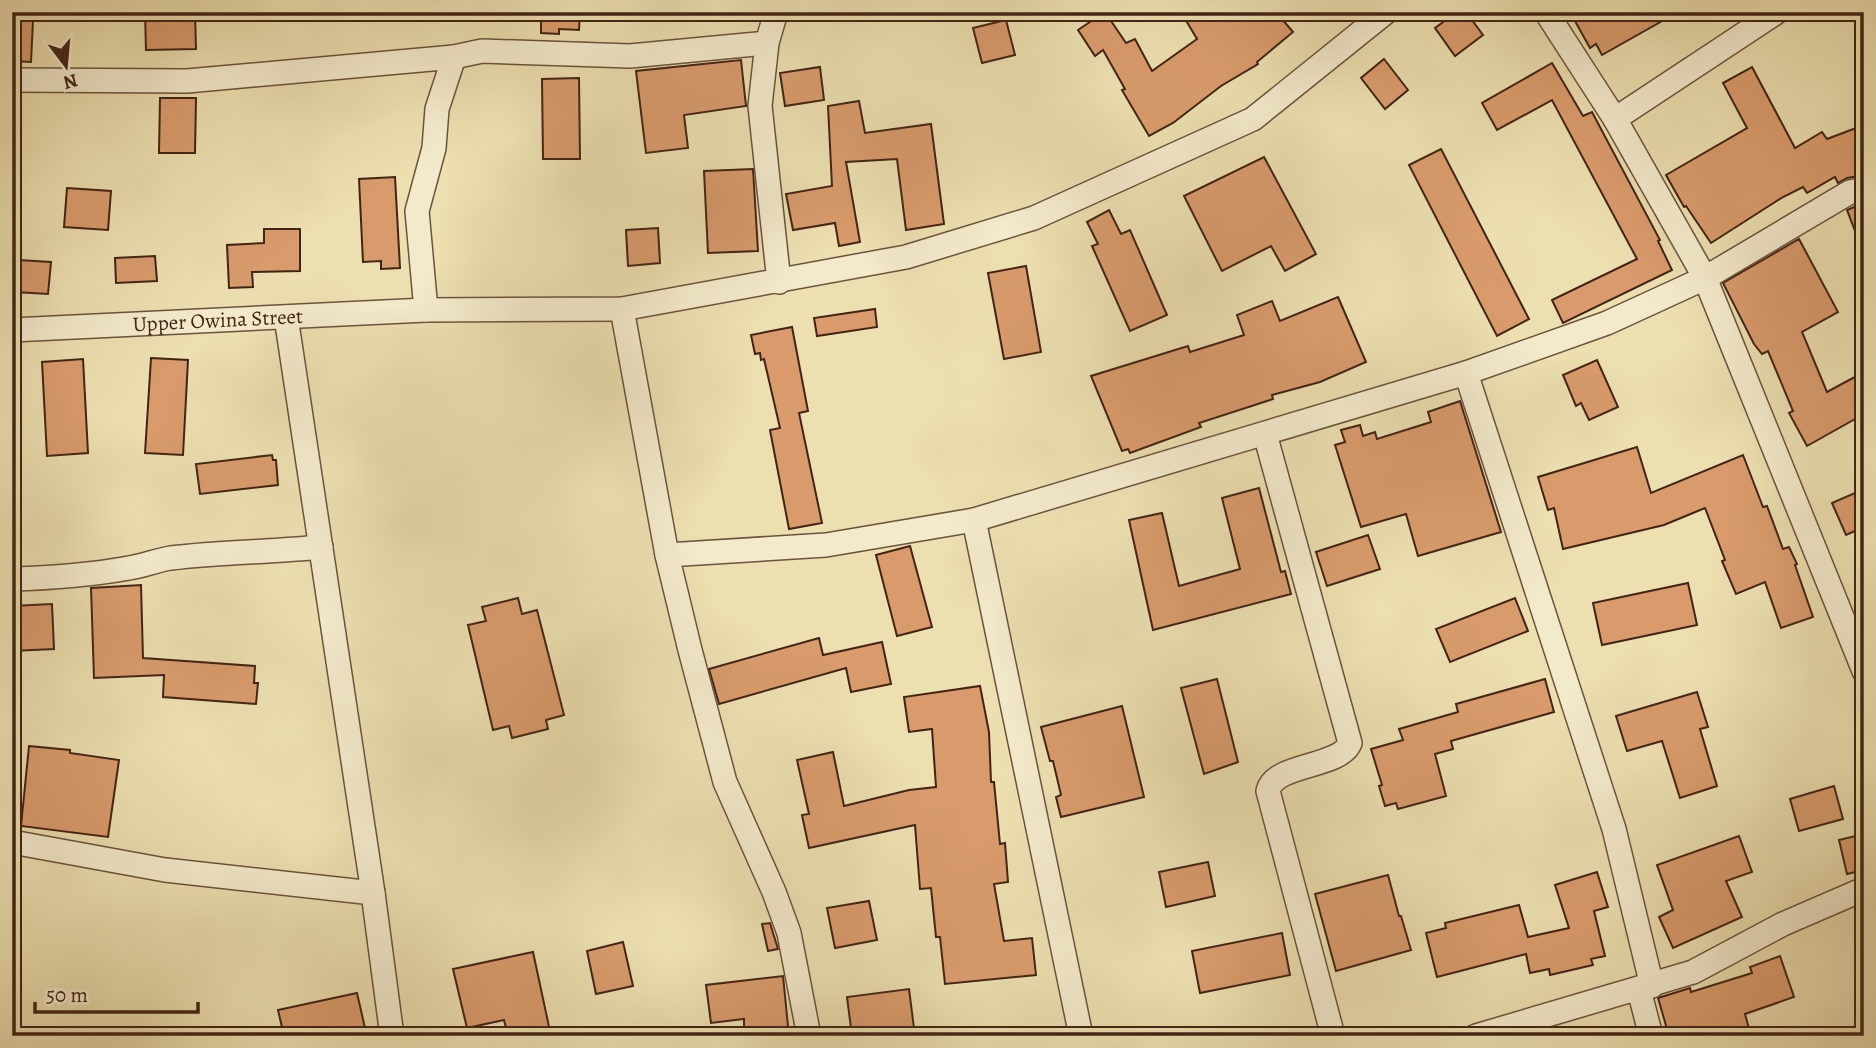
<svg xmlns="http://www.w3.org/2000/svg" width="1876" height="1048" font-family="Alegreya,serif">
<style>
.building{fill:#d99b6c;stroke:#422417;stroke-width:2}
.lines{fill:none;stroke-linecap:round;stroke-linejoin:round}
.street-casing{stroke:#6c533d;stroke-width:26}
.street{stroke:#f3eacc;stroke-width:23}
.labels{text-anchor:middle;dominant-baseline:central;stroke-width:5;stroke-linejoin:round;paint-order:stroke}
.street-label{font-size:21px;fill:#422417;stroke:#f3eacc}
</style>
<rect width="100%" height="100%" fill="#ecdfb0"/>
<filter id="stains"><feTurbulence type="fractalNoise" baseFrequency=".00286" numOctaves="4"/><feColorMatrix values="0 0 0 0 .2 0 0 0 0 .09 0 0 0 0 .02 0 0 0 .5 -.17"/></filter>
<radialGradient id="worn" r=".72"><stop offset=".6" stop-color="#630" stop-opacity="0"/><stop offset="1" stop-color="#630" stop-opacity=".3"/></radialGradient>
<g class="building">
<path d="M145,12H195L196,49L146,50Z"/>
<path d="M541,12H580L579,30L559,29V34L541,33Z"/>
<path d="M1105,12L1126,43L1135,39L1152,71L1197,39L1181,12H1276L1293,32L1257,62L1258,64L1221,86L1173,123L1149,136L1122,90L1125,89L1103,50L1095,56L1078,30Z"/>
<path d="M1457,12H1466L1483,35L1455,56L1435,28Z"/>
<path d="M1570,12H1678L1602,55L1596,44L1590,48Z"/>
<path d="M12,20L33,21L31,62L12,61Z"/>
<path d="M1006,20L1015,55L982,63L973,28Z"/>
<path d="M1384,59L1408,90L1385,109L1361,78Z"/>
<path d="M741,60L746,106L684,115L688,148L646,153L636,71Z"/>
<path d="M1552,63L1583,116L1592,112L1660,240L1658,241L1672,270L1563,323L1552,300L1637,259L1552,100L1497,130L1482,103Z"/>
<path d="M820,67L824,100L785,106L780,73Z"/>
<path d="M1752,67L1795,148L1822,132L1827,139L1864,125V175L1847,178L1838,183L1835,177L1807,193L1803,187L1783,197L1711,243L1686,206L1684,207L1666,175L1747,128L1723,83Z"/>
<path d="M579,78L580,159H543L542,79Z"/>
<path d="M160,98H196L195,153H159Z"/>
<path d="M859,101L865,133L931,124L944,224L906,230L897,159L846,162L860,242L839,246L835,223L793,230L786,194L832,186L828,106Z"/>
<path d="M1441,149L1529,319L1497,336L1409,165Z"/>
<path d="M1264,157L1316,254L1285,271L1271,246L1222,271L1184,196Z"/>
<path d="M753,169L758,251L708,253L704,171Z"/>
<path d="M395,177L400,268L381,269V261L363,262L359,179Z"/>
<path d="M67,188L111,191L108,230L64,227Z"/>
<path d="M1864,203V249H1862L1847,210Z"/>
<path d="M1109,210L1121,234L1130,230L1167,315L1130,331L1092,246L1098,244L1087,222Z"/>
<path d="M658,228L660,263L628,266L626,230Z"/>
<path d="M264,229H300V271L252,272L253,287L229,288L227,245L264,243Z"/>
<path d="M1799,239L1838,312L1802,332L1827,392L1864,372V414L1807,446L1789,413L1793,411L1768,351L1762,354L1754,344L1723,283Z"/>
<path d="M155,256L157,281L116,283L115,258Z"/>
<path d="M18,260L51,262L48,294L15,292Z"/>
<path d="M1026,266L1041,352L1004,359L988,273Z"/>
<path d="M1338,297L1366,362L1320,382L1272,395L1273,399L1199,423L1201,427L1130,453L1128,449L1122,451L1091,376L1188,346L1190,352L1244,335L1237,315L1272,301L1280,321Z"/>
<path d="M875,309L877,327L817,336L814,318Z"/>
<path d="M792,327L808,411L799,413L822,523L789,529L770,430L780,428L764,359L761,360L760,353L755,354L751,335Z"/>
<path d="M151,358L188,360L183,455L145,453Z"/>
<path d="M83,359L88,453L47,456L42,362Z"/>
<path d="M1597,360L1618,407L1589,420L1581,403L1576,406L1563,375Z"/>
<path d="M1460,401L1501,532L1418,556L1406,514L1361,527L1335,445L1345,442L1341,430L1360,425L1363,436L1375,432L1377,439L1431,422L1428,412Z"/>
<path d="M1637,447L1651,493L1743,455L1763,507L1767,506L1783,549L1789,547L1797,564L1795,565L1813,617L1781,628L1765,582L1736,594L1722,561L1725,560L1705,508L1664,525L1563,549L1554,508L1548,510L1538,477Z"/>
<path d="M272,455L273,460H276L278,485L200,494L196,464Z"/>
<path d="M1259,488L1281,572L1285,571L1291,594L1153,630L1129,520L1162,513L1179,586L1240,569L1222,498Z"/>
<path d="M1864,489V527L1846,535L1832,503Z"/>
<path d="M1368,535L1380,569L1327,586L1316,552Z"/>
<path d="M910,546L932,627L897,636L876,555Z"/>
<path d="M1688,583L1697,625L1602,645L1593,603Z"/>
<path d="M141,585L143,658L255,666L254,683H258L256,704L163,697L164,675L94,678L91,588Z"/>
<path d="M518,598L522,614L537,610L564,715L546,720L548,729L512,738L509,726L493,730L468,625L486,621L482,607Z"/>
<path d="M1515,598L1528,631L1450,662L1436,629Z"/>
<path d="M52,604L54,649L12,651V606Z"/>
<path d="M819,638L823,655L882,642L891,684L851,692L846,668L719,704L709,669Z"/>
<path d="M1217,679L1238,762L1204,774L1181,688Z"/>
<path d="M1545,679L1554,712L1451,741L1453,749L1435,754L1446,796L1398,809L1396,803L1385,806L1379,786L1382,785L1371,749L1403,740L1399,729L1458,712L1456,704Z"/>
<path d="M980,686L989,732L991,782H994L1000,844L1005,843L1008,882L994,884L1004,941L1032,938L1036,975L945,984L940,937H936L931,888L920,889L915,825L809,848L802,815L809,814L797,760L833,752L844,806L909,790L936,787L932,729L909,732L904,697Z"/>
<path d="M1697,692L1708,727L1700,729L1717,786L1680,798L1662,741L1627,751L1616,716Z"/>
<path d="M1122,706L1144,797L1061,817L1056,797L1061,795L1053,761H1050L1041,727Z"/>
<path d="M29,746L70,750V753L119,760L108,837L21,826Z"/>
<path d="M1834,786L1843,819L1799,831L1790,799Z"/>
<path d="M1864,834V870L1847,874L1839,840Z"/>
<path d="M1739,836L1752,872L1726,881L1742,917L1673,948L1659,917L1673,910L1657,865Z"/>
<path d="M1208,862L1215,896L1166,907L1159,872Z"/>
<path d="M1597,872L1608,907L1594,911L1605,956L1591,959L1593,965L1550,975L1549,969L1530,973L1526,954L1437,977L1426,933L1446,928L1445,923L1519,905L1528,937L1569,928L1555,885Z"/>
<path d="M1388,875L1399,916H1401L1411,950L1336,971L1315,894Z"/>
<path d="M869,901L877,940L835,948L827,908Z"/>
<path d="M770,923L778,949L768,951L762,924Z"/>
<path d="M1282,933L1290,975L1200,993L1192,951Z"/>
<path d="M623,942L633,986L596,994L587,951Z"/>
<path d="M533,952L551,1036H508L504,1020L467,1028L453,969Z"/>
<path d="M1780,956L1794,997L1745,1014L1751,1036H1669L1658,998L1690,988L1691,992L1752,973L1750,967Z"/>
<path d="M783,976L789,1036H744V1019L711,1023L706,985Z"/>
<path d="M909,989L915,1036H852L847,997Z"/>
<path d="M357,993L365,1028L327,1036H284L278,1010Z"/>
</g>
<g class="lines">
<g class="street-casing">
<g id="street">
<path d="M776,12L767,43L760,106L779,282"/>
<path d="M1546,12L1615,119L1705,278L1864,671"/>
<path d="M12,80L187,81L454,57"/>
<path d="M1615,119L1777,12"/>
<path d="M622,309L667,555L690,650L725,782L774,892L789,933L809,1036"/>
<path d="M426,310L417,211L434,148L437,109L454,57L482,51L630,56L767,43"/>
<path d="M286,317L373,893L392,1036"/>
<path id="s1" d="M12,330L426,310L622,309L906,257L1034,218L1253,119L1386,12"/>
<path d="M1466,373L1614,829L1652,986"/>
<path d="M1265,434L1350,743C1340,768 1274,763 1268,791L1333,1036"/>
<path d="M974,520L1081,1036"/>
<path d="M667,555L826,545L974,520L1466,373L1607,323L1705,278L1850,192L1864,189"/>
<path d="M12,579C52,578 90,575 129,568C143,566 157,560 171,558C221,552 271,552 321,547"/>
<path d="M12,842L165,870L373,893"/>
<path d="M1639,990L1651,1036"/>
<path d="M1476,1036L1693,972L1783,924L1864,889"/>
</g>
</g>
<use href="#street" class="street"/>
</g>
<g class="labels">
<g class="street-label">
<text stroke="none"><textPath href="#s1" startOffset="206">Upper Owina Street</textPath></text>
</g>
</g>
<rect width="1876" height="1048" fill="none" stroke="#ecdfb0" stroke-width="42"/>
<rect x="14" y="14" width="1848" height="1020" fill="none" stroke="#422417" stroke-width="3.5"/>
<rect x="21" y="21" width="1834" height="1006" fill="none" stroke="#422417" stroke-width="2"/>
<g transform="translate(66 66) rotate(164)" stroke="#f3eacc" stroke-width="5" paint-order="stroke">
<path d="M0-5L12 26L0 18L-12 26Z" fill="#422417"/>
<text y="-10" font-size="19" font-weight="bold" text-anchor="middle" fill="#422417">N</text>
</g>
<path d="M35 1002v10h163v-10" fill="none" stroke="#422417" stroke-width="3.5"/>
<text x="46" y="1002" font-size="21" fill="#422417" stroke="#f3eacc" stroke-width="5" paint-order="stroke">50 m</text>
<rect width="100%" height="100%" filter="url(#stains)"/>
<rect width="100%" height="100%" fill="url(#worn)"/>
</svg>
